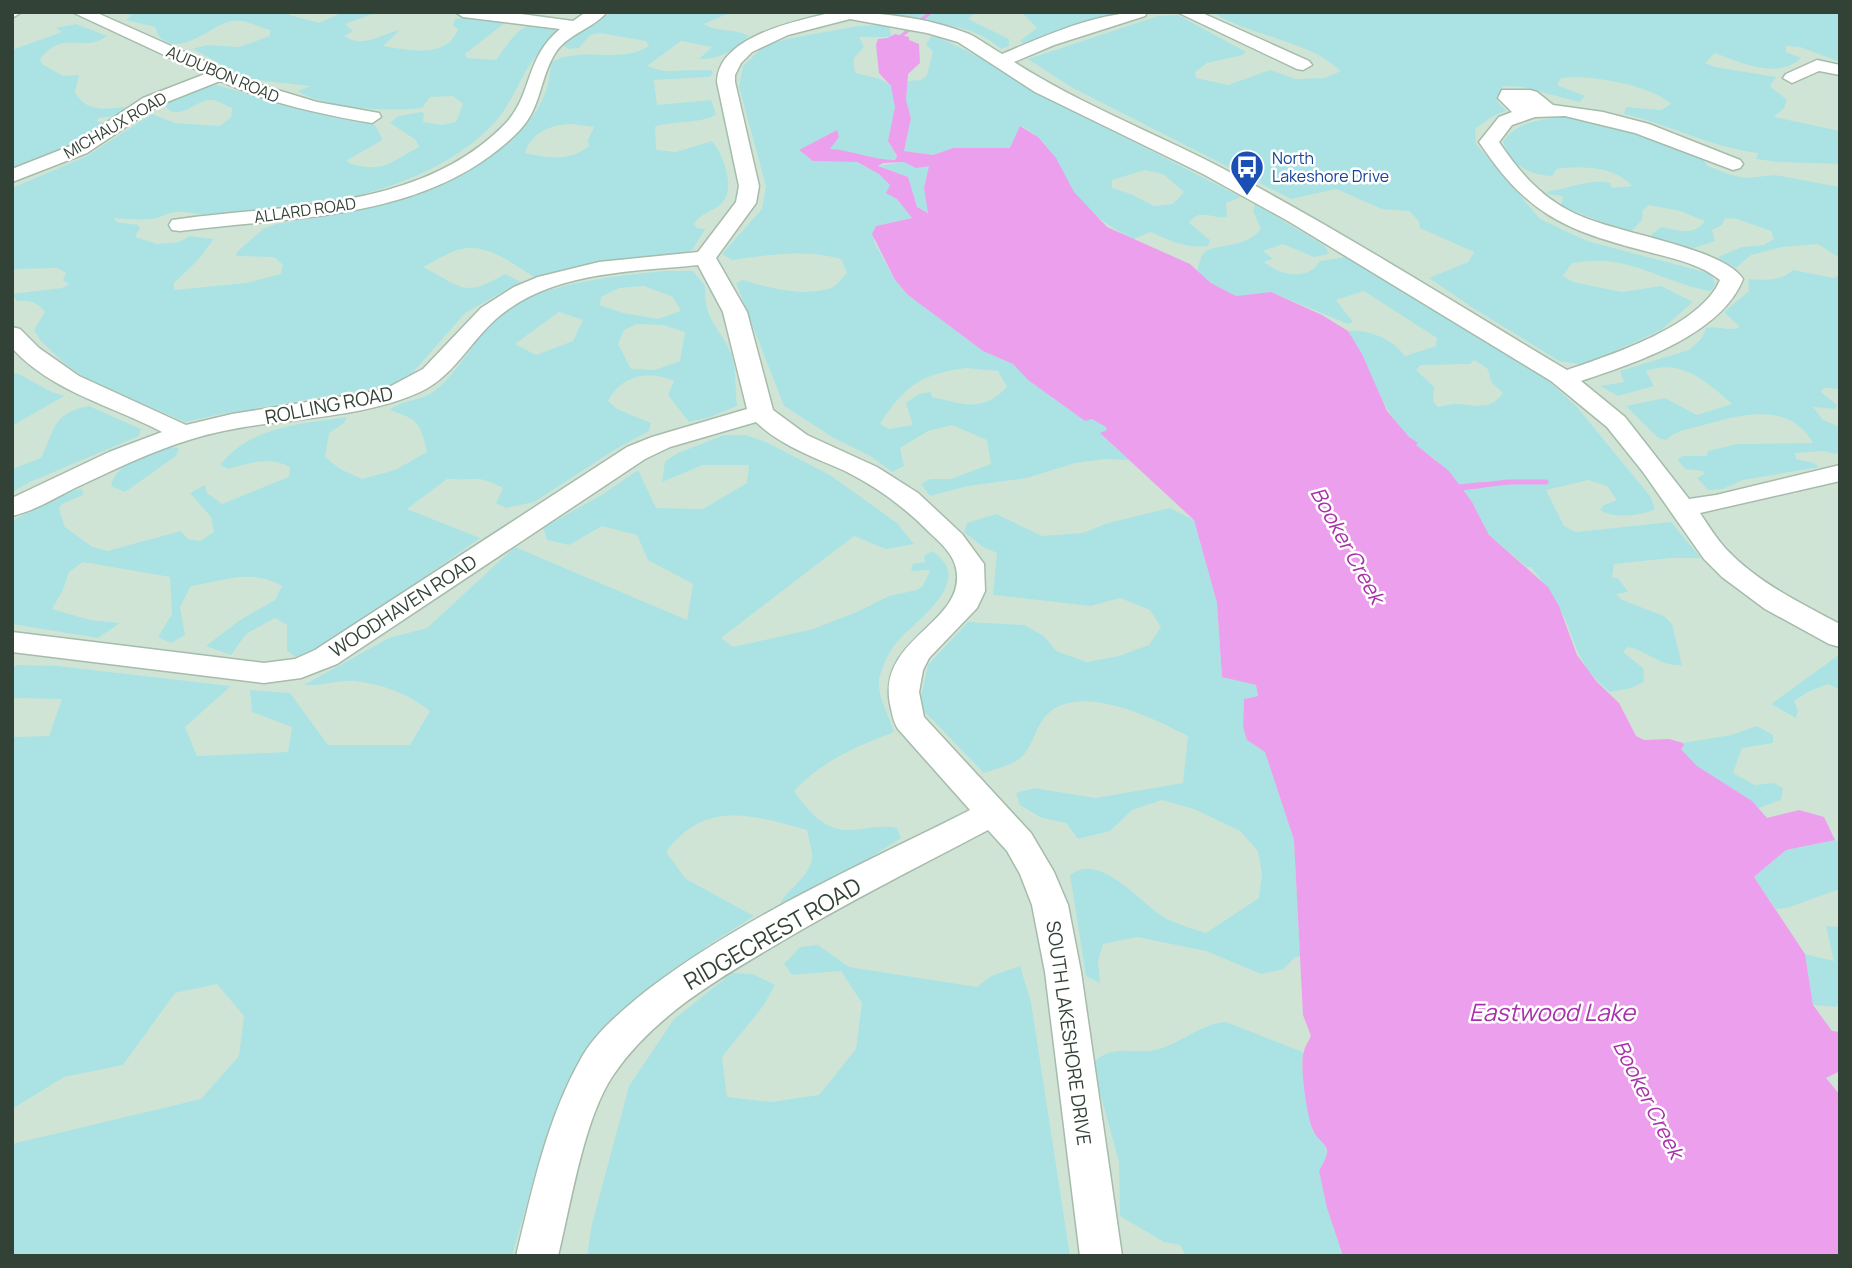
<svg xmlns="http://www.w3.org/2000/svg" width="1852" height="1268" font-family="Manrope,sans-serif">
<style>
.residential{fill:#d0e4d6}
.green{fill:#abe3e4;fill-rule:evenodd}
.water{fill:#ec9fed;fill-rule:evenodd}
.lines{fill:none;stroke-linecap:round;stroke-linejoin:round}
.stream-far2{stroke:#ec9fed;stroke-width:3.5}
.stream-far1{stroke:#ec9fed;stroke-width:5}
.stream{stroke:#ec9fed;stroke-width:6}
.minor-casing{stroke:#a5bbab;stroke-width:3}
.minor{fill:#fff;fill-rule:evenodd}
.labels{text-anchor:middle;dominant-baseline:central;stroke-width:5;stroke-linejoin:round;paint-order:stroke}
.far-street-label{font-size:16px;fill:#334236;stroke:#fff}
.far-transit-label{font-size:16px;fill:#164399;stroke:#fff;text-anchor:start}
.street-label{font-size:19px;fill:#334236;stroke:#fff}
.water-label{font-size:21px;font-style:italic;fill:#a931a9;stroke:#fff}
.near-street-label{font-size:23px;fill:#334236;stroke:#fff}
.near-water-label{font-size:24px;font-style:italic;fill:#a931a9;stroke:#fff}
</style>
<rect width="100%" height="100%" fill="#e2f1e6"/>
<rect class="residential" x="12" y="12" width="1828" height="1244"/>
<g class="green">
<path d="M109,12H291L290,15L319,23L343,12H390L372,14L345,24L353,31L344,36C365,49 379,34 400,30L383,46C408,50 447,59 458,29L453,26L455,19C467,16 495,20 506,22L465,54L467,58L496,60C513,37 524,13 558,30C553,39 538,52 531,63C518,82 511,105 495,122C430,193 306,211 214,216C201,216 189,211 177,212C168,212 160,218 152,219C139,220 126,219 114,218L117,222L138,225L140,228L135,237L157,244L179,242L190,236L214,239L199,259L174,283V290L246,283L281,274L283,265L274,257L236,256L237,252L263,229L276,224C360,210 444,198 510,140C534,120 550,95 551,62C585,45 618,65 649,46L646,41L600,33L590,35L579,48L569,49L562,45L576,33L613,12H732L704,24C719,33 735,28 749,36C734,50 720,60 699,59L712,47L681,41L647,66L663,71L711,70L713,74L709,77L654,80L657,105L711,100L716,114C705,124 673,120 655,127L656,148L657,150L676,152L712,141C723,154 737,189 721,204C713,212 700,213 694,224L697,228L705,229L693,249L687,252L619,260L534,277C515,265 492,247 469,248C455,248 435,261 423,267C464,288 463,298 505,274L521,282L465,313L408,378L388,386L221,414L185,422L90,381L65,364L40,340L34,330L45,312C38,302 29,300 17,301L12,294L62,288L69,284L63,280L66,273L58,268L12,269V188L87,156L152,114L175,123L220,126L231,117L232,108C225,105 218,100 210,100C195,100 177,125 164,104L203,88L217,85L278,103L375,125L382,138L381,141L347,160L349,163C383,174 390,162 419,147L416,140L390,123L398,116L422,112L424,114L423,122L442,125L456,122L463,104L453,96L430,97L422,108C390,112 325,109 298,91L310,86L248,79L193,49L206,45L239,47L270,36V30C258,27 246,19 232,21C212,24 180,59 160,37C157,34 157,30 155,27L126,20L132,15ZM571,124L594,127L588,140L589,146C569,162 548,158 525,153C532,132 550,125 571,124Z"/>
<path d="M875,12H976L968,19L1009,39V46L1001,49C966,17 917,26 875,12Z"/>
<path d="M1021,12H1125L1025,44L1020,41L1037,28Z"/>
<path d="M1212,12H1840V62L1800,47L1786,46V52L1801,58C1778,80 1741,63 1715,53L1705,63L1715,67L1776,77L1770,86L1787,100L1784,108L1774,117L1840,131V164L1778,162L1756,159L1758,153C1709,147 1672,125 1624,114L1626,107L1661,110L1671,104C1651,85 1589,74 1561,78L1557,85L1585,96L1579,102L1523,87L1503,86L1497,101L1506,111L1493,116L1475,129L1476,144L1540,219L1587,241L1712,274L1715,286L1710,291C1674,285 1642,264 1605,261C1595,260 1583,262 1572,263L1563,276L1573,282L1622,292L1661,286L1693,302L1661,330L1584,365L1559,361L1470,306L1429,278L1468,262L1474,252L1420,228L1419,221L1409,211L1382,209L1336,189L1291,199L1071,87L1028,59L1158,16L1178,15L1246,52L1243,55L1207,63L1195,72L1196,78L1228,85L1270,70L1296,79L1325,78L1341,71C1306,39 1251,37 1212,12Z"/>
<path d="M76,24L107,36C84,54 64,28 40,59L42,64L63,76L79,75L75,92C86,115 113,108 133,106L124,115L98,118L97,121L111,125L86,140L12,171V50L62,32L56,28Z"/>
<path d="M882,25L890,28L891,37H859L864,47C855,57 850,59 856,73C865,76 880,77 887,83C903,94 891,126 888,141L897,157L894,160C871,160 852,150 829,150L836,130L800,151L813,161L856,162L879,174L890,185L887,193L897,199L912,218L876,226L874,242L895,280L908,295L983,351L1013,364L1028,380L1084,420L1092,419L1106,427L1107,430L1101,434L1129,460L1105,459L1075,463L1027,478L968,486L930,496L921,484L930,479H951L991,464L987,440L952,425L928,431L900,448L904,466L892,472L872,457L834,438L784,406L736,283L743,280C769,288 804,297 831,288C837,286 842,278 847,273L841,259C807,249 766,255 732,260L722,254L762,209L766,186L739,87L743,66L763,47L786,39L858,26ZM966,368L998,371L1007,387C982,413 964,404 932,397L931,392L919,394L906,403L913,425L889,429L880,424C904,386 921,374 966,368Z"/>
<path d="M936,36L979,57L1028,88L1241,197L1226,203L1227,217C1213,220 1200,207 1189,223L1210,240L1208,246C1185,249 1170,240 1150,232L1134,239C1110,228 1091,214 1074,193C1056,169 1051,139 1021,126L1011,148H953L933,155L904,151L911,118L906,100L907,81L921,80L927,75L933,52L926,44L931,37ZM1145,170L1163,174L1184,192L1173,204L1154,206L1131,194L1112,188V180Z"/>
<path d="M1559,117L1585,119L1635,131L1700,157L1708,166L1731,175L1746,178L1775,175L1840,187V258L1818,244L1782,247L1751,255L1736,268L1718,258L1720,256L1742,247L1764,245L1774,239L1771,231L1737,219L1725,218L1722,225L1712,230L1715,241L1694,248L1652,239L1651,235L1661,227C1678,230 1693,237 1705,221L1680,211L1649,205L1643,210L1642,220L1630,233L1561,206L1563,196L1547,194L1549,191C1569,189 1589,178 1610,183L1612,188L1632,186C1614,166 1582,166 1557,169L1552,176C1527,175 1512,165 1503,142C1516,122 1536,121 1559,117Z"/>
<path d="M904,162L929,166L924,188L929,213L917,207L908,177L878,166Z"/>
<path d="M1255,204L1325,246L1329,254L1314,257L1283,244L1263,251L1273,259L1264,262C1280,275 1307,282 1320,261L1346,257L1538,372L1576,406L1650,496L1655,509C1642,516 1613,519 1600,510L1604,505L1617,500L1607,486L1588,480L1546,490L1564,526L1576,532L1671,522L1701,558H1671L1614,564L1612,578H1618L1628,592L1616,594L1622,600L1664,616L1672,624L1682,665C1661,667 1648,651 1628,647L1623,652L1643,668L1644,682L1631,688L1610,692C1573,662 1578,642 1558,605C1550,591 1539,577 1531,567H1527L1489,535L1472,502L1436,460L1415,445L1417,443C1385,422 1368,365 1348,331C1369,329 1393,339 1405,356L1436,346L1437,338L1364,291L1336,300L1353,322L1348,324L1271,292L1236,296L1211,283L1197,270C1199,266 1200,258 1203,254C1214,242 1245,250 1261,229L1253,211ZM1474,360L1487,368L1492,383L1503,393C1490,412 1474,404 1455,404C1450,404 1443,406 1438,407L1433,401L1434,387L1416,370L1421,365L1470,364Z"/>
<path d="M1793,270L1834,278L1840,274V389L1824,388L1821,392L1837,405L1835,409L1813,407L1823,420L1840,427V452L1835,454L1824,451L1795,453L1796,459L1814,463L1819,467L1743,480L1723,489L1708,490L1697,478L1704,474L1703,471L1685,469L1677,459L1684,456H1707L1708,451L1737,444L1813,443C1789,400 1739,415 1700,426C1686,430 1677,430 1666,440L1658,438L1626,406L1665,398L1697,415L1732,404C1707,382 1681,358 1646,371L1654,386L1618,396L1600,386L1624,382L1620,371L1689,350L1702,338L1706,328C1719,325 1727,332 1740,327L1724,312L1749,291L1748,279C1764,280 1780,282 1793,270Z"/>
<path d="M665,271H693L705,286C704,320 717,324 730,351C737,366 735,390 737,406L710,417L689,422L668,395L674,381C648,370 622,375 608,401L617,409L651,423L649,431L616,449L534,502L506,508L496,503L503,488C478,474 474,481 447,479L407,509L480,538L332,642L296,657L287,651V625L275,618L246,634L231,655L206,646L240,620L275,600L282,586C250,568 225,581 191,586L180,607L185,635L171,643L158,637L172,614L170,577L83,562L69,572L63,590L52,609L90,620L120,623L98,638L12,624V521L66,492L82,489L83,495L62,504L59,509L65,527L91,546L107,551L181,531L188,539L200,541L214,532L211,517L190,493L205,485L207,493L222,504L289,477L290,467C268,456 250,463 228,469L220,465C250,426 302,424 347,417L344,423L329,433L325,457L340,469L362,479L395,470L427,452C420,422 418,419 389,410C402,400 420,401 433,392C457,375 475,338 496,318C534,283 615,276 665,271ZM644,286L673,297L681,311L658,319L623,313L600,305L601,297L619,288ZM559,312L583,320L573,341L536,355L515,344ZM637,324L663,325L685,332L680,361L655,370L631,369L618,344L624,330Z"/>
<path d="M17,373L52,392L64,396L12,426V374Z"/>
<path d="M89,406L141,429L139,436L30,482L12,492V469L41,458C56,427 53,413 89,406Z"/>
<path d="M724,435H745L766,442L830,475L897,523L914,544L886,549L854,536L721,638L733,647L813,629L859,611L889,596L917,590L923,586L930,570L911,571L913,564L925,562L924,556L932,551C981,583 907,624 891,650C887,657 880,672 879,680C878,700 889,714 894,732C857,746 822,761 794,791C806,808 823,830 847,830C865,830 879,824 897,828L901,838L806,898L780,903C789,888 810,876 812,858C813,850 808,838 807,830C752,815 705,799 666,852L686,879L754,916L707,946L638,998L582,1060L542,1151L512,1256H12V1144L201,1099L239,1056L244,1016L217,984L175,993L123,1065L64,1077L12,1109V737L49,736L62,699L12,698V668L17,665L57,666L231,686L185,727L197,756L288,752L292,727L252,712L250,690L290,693L328,745H410L430,711C409,694 382,684 354,681C338,680 321,686 304,685L389,638L427,628L515,547L687,620L693,584L648,560L637,535L602,526L569,545L547,540L543,528L603,494L638,470L656,508L703,509L747,483L749,465H703L662,482L665,461L678,453Z"/>
<path d="M161,446L179,448L176,456L125,492L111,486C116,464 142,456 161,446Z"/>
<path d="M1170,508L1194,520L1217,603L1222,676L1256,685L1258,696L1244,699L1243,727L1247,740L1265,752L1294,840L1300,956L1294,958L1284,969L1261,974L1206,951L1137,937L1103,944L1098,961L1100,983L1086,976L1070,875C1102,850 1142,907 1169,920C1180,925 1194,929 1206,933L1259,898L1262,874L1258,851L1240,831L1194,809L1162,800L1132,810L1110,831L1078,839L1066,823L1042,818L1020,805L1016,793L1034,788L1095,798L1183,783L1188,736C1152,718 1076,679 1044,718C1035,729 1031,751 1019,759C1010,766 995,769 984,773L919,706L928,665L968,622L1025,625L1045,637L1056,651L1087,662L1119,656L1149,645L1161,627L1150,610L1120,598L1091,606L993,595L997,553L983,547L964,532L967,523L996,514L1042,536L1083,533L1108,523Z"/>
<path d="M1840,654V690L1828,684L1808,692L1794,701L1798,711L1796,718L1771,704Z"/>
<path d="M1757,726L1773,735V743L1742,748L1733,773L1755,785L1774,783L1783,788L1781,800L1759,808L1697,766L1680,748L1684,746L1683,743L1731,735Z"/>
<path d="M1835,840L1840,842V889L1787,908L1776,909L1754,877L1786,850Z"/>
<path d="M1826,926L1840,927V1004L1836,1007L1813,1005L1805,954L1834,961Z"/>
<path d="M818,945L849,967L977,987L991,976L1020,966L1031,1002L1070,1256H587L592,1224L629,1086L674,1019L732,973L753,974L775,985L764,1005L722,1057L727,1097L771,1102L819,1095L856,1049L862,1003L841,971L792,975L784,964L800,947Z"/>
<path d="M1226,1022L1303,1052L1302,1065L1312,1130L1325,1142L1327,1158L1319,1171L1327,1208L1343,1256H1186L1180,1245L1164,1242L1120,1216L1119,1162L1093,1068L1096,1060C1114,1045 1135,1054 1155,1050C1181,1044 1199,1024 1226,1022Z"/>
</g>
<path class="water" d="M895,34L909,37V40L919,44L920,63L908,74L906,100L911,118L904,151L933,155L953,148H1010L1020,126L1038,137L1056,158L1074,192L1107,227L1190,264L1211,283L1236,296L1271,292L1322,315L1348,331L1362,354L1387,411L1409,437L1418,443L1416,445L1449,471L1472,502L1489,535L1548,587L1559,606L1577,655L1597,682L1619,703L1636,736L1644,740L1669,739L1683,743L1684,745L1681,749L1697,766L1752,801L1767,818L1799,810L1824,817L1835,840L1786,850L1754,877L1805,954L1813,1005L1832,1031L1840,1032V1071L1826,1078L1840,1095V1256H1343L1327,1208L1319,1171C1337,1141 1320,1148 1312,1128C1307,1114 1299,1065 1304,1051C1305,1046 1309,1041 1311,1036L1303,1015L1294,840L1265,752L1247,740L1243,727L1244,699L1258,696L1256,685L1222,677L1217,603L1194,520L1100,433L1107,430L1106,427L1092,419L1085,421L1028,380L1013,364L983,351L908,295L895,280L872,234L876,226L912,218L897,199L886,193L890,185L879,174L857,162L813,161L799,150L837,130L839,137L830,149C853,150 872,160 895,160L897,156L888,141L895,107L891,86L879,73L876,45L878,39L888,38ZM904,162L916,168L929,166L924,188L928,213L917,207L908,177L878,166L883,163Z"/>
<g class="lines">
<path class="stream-far2" d="M900,43V37L931,12"/>
<path class="stream-far1" d="M1466,487L1508,482H1546"/>
<path class="stream" d="M1454,488L1482,485"/>
<g class="minor-casing">
<g id="minor">
<path d="M12,12H22L12,18Z"/>
<path d="M72,12H95L254,83L317,102L379,113L381,117L372,123C320,114 268,103 220,81L157,106L87,153L12,182V169L73,145L143,98L205,74Z"/>
<path d="M455,12H506L573,21L586,12H607C593,29 566,34 554,55C538,83 542,110 515,135C425,221 295,216 180,231L172,230L169,225L172,220L180,219C290,204 421,210 505,124C533,95 524,59 560,29L463,17Z"/>
<path d="M833,12C877,12 927,17 969,34C980,39 991,48 1002,54C1047,35 1097,12 1147,12L1145,16L1054,45L1014,62C1078,103 1150,131 1218,166C1337,228 1451,301 1567,370C1611,355 1701,326 1720,280C1699,263 1671,258 1645,251C1564,230 1527,214 1479,142L1499,117L1512,112L1498,98L1502,90H1530L1537,92L1553,105L1603,112L1649,124L1740,160L1743,164L1740,168L1733,170L1635,133L1565,116L1535,117L1512,125L1499,142C1518,170 1538,194 1568,210C1610,234 1720,245 1743,279C1721,335 1635,363 1581,381L1625,417L1689,499L1716,495L1840,465V481L1700,513C1708,525 1716,538 1726,549C1757,582 1800,603 1840,624V647L1829,644L1765,609L1722,577L1704,559L1643,472L1607,427L1551,381L1288,221L1203,174L1035,92L958,42L927,33L850,19L788,35L752,52L741,63L735,75V82L759,186L756,203L716,258L747,312L773,410L807,435L877,467L918,493L962,534L984,564L985,591L977,608L929,658L923,670L919,692L924,717L1031,833L1054,872L1068,905L1081,972L1122,1256H1080L1045,972L1032,905L1020,874L1007,851L988,830C916,868 844,904 774,946C716,980 653,1017 614,1074C584,1117 571,1203 558,1256H516C533,1187 547,1117 583,1055C598,1030 624,1009 646,991C744,916 861,865 970,810L898,729C893,721 892,713 890,704C877,637 968,623 956,568C953,554 941,543 931,534C906,508 877,487 845,471C814,457 781,446 756,422L670,447L645,459L337,664L301,678L264,683L12,652V632L264,663L295,659L315,650L627,447L652,437L747,409L723,312L698,265C631,272 550,271 496,319C470,342 453,377 420,392C353,423 265,416 192,439C152,451 113,470 75,488C55,498 34,511 12,516V498L109,452L162,432C111,405 52,392 12,348V327L20,329L39,348L79,376L186,425L232,414L375,391L391,386L423,369L481,308L514,287L538,277L599,262L698,252L736,202L739,186L717,82C718,35 799,21 833,12Z"/>
<path d="M1177,12H1200L1309,61L1312,65L1303,70L1297,69Z"/>
<path d="M1817,60L1840,65V75L1819,71L1792,83L1783,78L1786,74Z"/>
</g>
</g>
<use href="#minor" class="minor"/>
</g>
<defs>
<g id="bus-pin" transform="scale(1.75)"><path d="M0 17L-7.5 6A9.5 9.5 0 1 1 7.5 6Z" fill="#1a4fb4" stroke="#fff"/><path d="M-5-6H5V4H4V6H2V4H-2V6H-4V4H-5ZM-3.5-4V0h7V-4ZM-3.5 1.2v1.5H-2V1.2ZM2 1.2v1.5H3.5V1.2Z" fill="#fff"/></g>
</defs>
<g fill-rule="evenodd">
<use href="#bus-pin" x="1247" y="167"/>
</g>
<g class="labels">
<g class="far-street-label">
<text transform="translate(223 74) rotate(23)">AUDUBON ROAD</text>
<text transform="translate(115 125) rotate(-30)">MICHAUX ROAD</text>
<text transform="translate(305 210) rotate(-8)">ALLARD ROAD</text>
</g>
<g class="far-transit-label">
<text x="1272" y="158">North<tspan x="1272" dy="18">Lakeshore Drive</tspan></text>
</g>
<g class="street-label">
<text transform="translate(329 405) rotate(-11)">ROLLING ROAD</text>
<text transform="translate(403 606) rotate(-33)">WOODHAVEN ROAD</text>
<text transform="translate(1069 1033) rotate(82)">SOUTH LAKESHORE DRIVE</text>
</g>
<g class="water-label">
<text transform="translate(1348 545) rotate(61)">Booker Creek</text>
<text transform="translate(1649 1099) rotate(63)">Booker Creek</text>
</g>
<g class="near-street-label">
<text transform="translate(772 933) rotate(-30)">RIDGECREST ROAD</text>
</g>
<g class="near-water-label">
<text x="1552" y="1011">Eastwood Lake</text>
</g>
</g>
<rect width="1852" height="1268" fill="none" stroke="#334236" stroke-width="28"/>
</svg>
